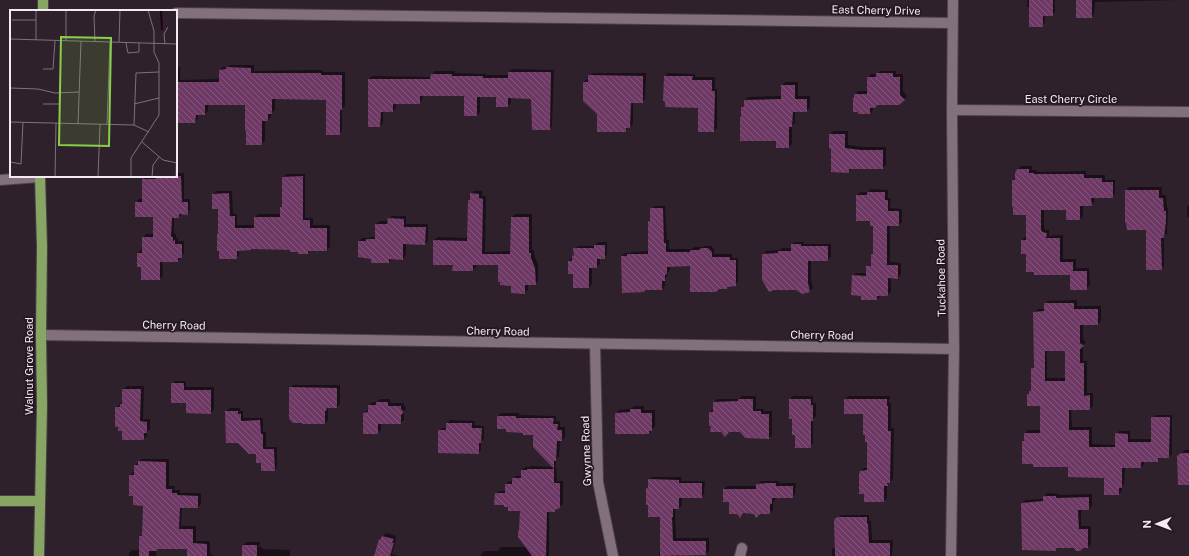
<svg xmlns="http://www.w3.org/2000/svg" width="1189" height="556" font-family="'Public Sans',sans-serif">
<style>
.shadow{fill:#0007;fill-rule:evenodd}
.building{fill:url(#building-back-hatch);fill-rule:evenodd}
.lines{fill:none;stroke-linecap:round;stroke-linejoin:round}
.minor-casing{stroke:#4c4049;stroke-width:12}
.major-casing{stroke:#4c4049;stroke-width:12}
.minor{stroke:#82717d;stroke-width:10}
.major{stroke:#87a664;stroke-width:10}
.labels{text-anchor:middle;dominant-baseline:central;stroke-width:3.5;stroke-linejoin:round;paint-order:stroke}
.street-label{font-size:11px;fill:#f3e9f0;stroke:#251822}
.inset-river{fill:none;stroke:#1f001a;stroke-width:2}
.inset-road{fill:none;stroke:#7d717a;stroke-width:1}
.view{fill:#88cf49;fill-opacity:0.15;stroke:#88cf49;stroke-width:2}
.inset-edge{fill:none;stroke:#f3e9f0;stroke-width:2}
</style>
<defs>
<pattern id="building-back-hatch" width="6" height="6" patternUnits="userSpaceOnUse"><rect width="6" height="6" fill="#6f3965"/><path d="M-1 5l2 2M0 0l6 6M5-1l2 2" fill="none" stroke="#84567b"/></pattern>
</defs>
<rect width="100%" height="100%" fill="#2f212c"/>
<g class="shadow">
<path d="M1022,0H1055V12L1052,15H1045V22L1042,26L1030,7H1027V0Z"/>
<path d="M1077,0H1181L1095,2L1094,14L1091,17Z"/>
<path d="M230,65H254V71L309,70H323V72H345V106L342,108V131L339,134L327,99L275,98V110L271,113V117L268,120H265V141L262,144L246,104H208V111L205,114H198V119L194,122H176V67H180V80L220,79V70L223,67H228Z"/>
<path d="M512,69L554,70L552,126L549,129L532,98H511V103L508,106L497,96H480V112L477,115L465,95H423L422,100L419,103H396V108L393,111H383V123L380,126L369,79L372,76L432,77V74L435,71H455V73L486,74V75H509V72Z"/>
<path d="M880,71H896V74H903V91L907,96L899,104H878L873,107V110L870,113L855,97V94L858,91H868V77L871,74H877Z"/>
<path d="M593,73H646L645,99L642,102H633V124L630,127H628V128L625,131L598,114L584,82L587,79H589V76Z"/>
<path d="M668,73L695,74V77H715V89H717V128L714,131L699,107L665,77Z"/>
<path d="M785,82H798V96H810V108L806,111H795V123L792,126V144L789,147L777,140L742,116V108L745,105V100L748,97L782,96V85Z"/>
<path d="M833,131H848V145L864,147H886V165L882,168H852L849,172L832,148L830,134Z"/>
<path d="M1021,166H1032V170H1037V172L1086,171V175H1105V180H1115V194L1112,197H1094V202L1091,205H1083V216L1080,219L1067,209H1044V228H1045V230H1049V236L1063,235V259H1076V268H1089L1090,285L1086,289L1071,274L1035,271L1022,240L1025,237H1027V214L1013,180L1016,177L1018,169Z"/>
<path d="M176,173H184V199H190V210L187,214H182L179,217H174V234H176V238H178V241H184V253L178,261H162L163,276L159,279L142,266L138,253L141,250H143V238L146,234H154V216L136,202L139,199H143V180L146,177L176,176Z"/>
<path d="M286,174H305V218H313V225H330V247L327,250H310L308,253L291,249L252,248L251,249L239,250V255L236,258L219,208L213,194L216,191H232L233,214H237V225H255V217L258,214H281L283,206V177Z"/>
<path d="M1129,187H1162V195H1166L1167,208H1168L1167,234L1164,236V266L1161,269L1147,229L1126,190Z"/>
<path d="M871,189L888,190V198H891L890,208L902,209V222L899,225H890V262L901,263V274L898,278L891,277V292L887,295L880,296L877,299L862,295L852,276L856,273H867L868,267L872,264V254L874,252V225L857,195L861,192H868Z"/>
<path d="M474,191H482V196H486L485,252L512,251V217L515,214H532V250H534V255L538,264V281L535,284H528V290L524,293L512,285L499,264H476V267L473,270L454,264L434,240L438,237L468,238L469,200L471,198V194Z"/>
<path d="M1189,204V217H1187V208Z"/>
<path d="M654,206H665L667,240H669V249H692L694,247H703L705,246H711L714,249V254H732V258H738V282L735,285L728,286L727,288L691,265L670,266V270L668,272L667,276L665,279V286L662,289H646L622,256L625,253H630L631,252L649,251V221L651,219V209Z"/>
<path d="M392,216H406V224H428V241L425,244L406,243V255L403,259L392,258L389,262L372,258L359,241L362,238H369L371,237H376V224L379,221H388L389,219Z"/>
<path d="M598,242H607V255L604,258H600V264L597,267H592V284L589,287L574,273L569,261L575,254L574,249L578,246H595Z"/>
<path d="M795,242H804V244H831V257L827,260H811V280L813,288L810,291L802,293L763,255L766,251L780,250L782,248H792V245Z"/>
<path d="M1077,300V306H1101V321L1098,324H1083V339L1086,342L1083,345V361H1087V393H1093V406L1090,409H1071L1072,427H1092V444L1116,445V434L1119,431H1130V439H1152V418L1156,415H1172V454L1169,457H1161L1157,461H1144V464L1141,467H1125L1124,484L1122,486V491L1119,494L1105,477L1069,466L1023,441L1025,439V433L1028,430H1041V405L1028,394L1032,390V369L1035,366L1034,313L1038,309H1045V304L1048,301ZM1047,350H1066V378H1047Z"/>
<path d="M175,381H186V387H214V409L211,413L187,402L172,384Z"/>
<path d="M293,385H340V404L337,407H330L328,408V420L325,423L290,388Z"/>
<path d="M127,386H144L143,419H150V429L147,432V436L143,439L123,430L116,408L123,401V389Z"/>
<path d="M742,396H756V409H764V411H772V435L769,438L740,431L710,412L714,409V402L717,399H739Z"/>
<path d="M793,396H813V403H816V416L813,419V444L810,447L793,418L790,399Z"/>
<path d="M849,396H890L889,403H891V428H894L893,479L887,485V498L884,501L861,471L864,468H868V441L864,413L845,399Z"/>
<path d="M380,399H390V403H404V405L406,408L404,411V420L400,423H381V430L378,433L364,413L367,410H369V405L372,402H377Z"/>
<path d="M634,406H644V410H655V426L649,433L616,413L619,410L630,409Z"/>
<path d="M230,408H240V411H243V418H263V432H266V447H277V467L274,470L262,462L257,453L226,411Z"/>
<path d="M501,413H519V415L556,416V421H560V427H565V437L562,440H560L559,457L556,459V464L554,467H556L557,481H563V504L554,511H549V556H481V554L484,551H498L501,547H527L521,510L505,504L496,494L499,491H506V484L509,481H513V479L516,476H522V470L525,467H530L531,466L553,467L534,434L507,428L498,416Z"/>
<path d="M450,420L475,421L474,425L484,426V439L481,441V450L478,453L439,431L442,428H447V423Z"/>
<path d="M1185,450H1189V484L1178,456Z"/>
<path d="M142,459H169V486H175L174,490H180V493H201V504L198,507H182L181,526H196V541H210V553L213,556H188V548H158L157,549L156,556H129V553L132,550H140V537L143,534L144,505L134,496L130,475L133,472H135V465Z"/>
<path d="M652,477H682L681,481H705L704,494L701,497H682V505L679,508H676L675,514L676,538H709V551L706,554H682V556H659V553L661,551V516L647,488L649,487V480Z"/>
<path d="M761,481H779V483H796L795,494L792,497H775V500L773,502V510L770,513L744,512L740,516L730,501H724V489L727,486H757V484Z"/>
<path d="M1047,493L1059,494V495L1092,494V506L1089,509H1081V526H1091V544L1088,547H1057L1055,550L1022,503L1025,500L1044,499V497Z"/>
<path d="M841,515H869V521H871L872,540H893L892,556H832V549L836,546L835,521Z"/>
<path d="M386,533L396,536L395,540H396L392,554L399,556L375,555L380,540Z"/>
<path d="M246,542H260L259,547H262V549L290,550V556H243V545Z"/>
</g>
<g class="building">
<path d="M1029,0H1053V16H1043V27H1029Z"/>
<rect x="1076" y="0" width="16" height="18"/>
<path d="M226,67L251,68V73H321V75H342V110H340V135H326V100L272,99V114H268V121H262V145H246V131H245V105H205V115H196L195,123H176V82H219V70L226,69Z"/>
<path d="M508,72H551L550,130H532L531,99L508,98V107H496V97H477V116H464V96H420V104H393V112H381L380,127H368V79H430L431,74H452V76H483V78H508Z"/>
<path d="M876,73H893V77H900V95L905,100L899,105H877L875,108H870V114H858V112H853V98H854V94H867V77H876Z"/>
<path d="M588,75L643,76V103H631L630,128H626V132H597V114L583,101V82H588Z"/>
<path d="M664,76H693L692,80H712V91H715L714,132H698V108L665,107V101H663Z"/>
<path d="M781,85H795V99H807V112H793L792,127H789V148H776V141H740V117H741V107H744V100L781,99Z"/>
<path d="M829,134H845V148L861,150H883V169H849V173L831,172V149L829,148Z"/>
<path d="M1017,169H1029V173H1034V174H1084V178H1102V182H1113V198H1091L1092,206H1080V220H1066V210H1041V231H1042V232L1047,233L1046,238H1060V262H1073V271H1087V290H1070V275H1034V272H1026V254H1021V240H1026V215H1013V207H1012V180H1015V172H1016Z"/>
<path d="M156,176H181L182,202H188V215L179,214V218H172L171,237H173V241L175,240V244H182V258H178V262H160V280H141V267H137V253H142V237H153V217H135V202H142V179H156Z"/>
<path d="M303,176V220H310V228H327V251H308V254H298V252H290V250L251,249V250L237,251V259H219V251H217V234H218V209H212V194L229,193L230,216H235V228H254V217H280V207H282V177Z"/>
<path d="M1125,190H1159V198H1163L1164,211H1166V221L1164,238H1161L1162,270H1146V230H1127L1126,223H1125Z"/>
<path d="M867,192H885V200H888V211H899V226H887V265H898V279L888,278V296H877V300H861V296L851,295L852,275L866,276V266H871V254H873V226H870V221H856V195H867Z"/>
<path d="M470,193L479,194V198L483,199L482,254H510L511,217H529V253H531V258L535,268L536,285H525V294L511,293V286L500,285V282H498V265H473V271H452L453,265H433V240L467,241L468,200H470Z"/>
<path d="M650,208H663L664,243H666V252H690V250H699L701,248H708L712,252V257H730V260H736V286L727,287V289H719L716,292H690V266L667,267V274L665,275V281H662V290H645L644,292L622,293L621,256H627V254H648V221H650Z"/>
<path d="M388,218L404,219V227H426L425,245L403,244V260L389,259V263H371V259L358,257V241H366V239H375V224H387Z"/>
<path d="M791,244H801V246H828V261H808V283L810,292L802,294L796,290H774L769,292L762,280V254L778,253V251H791Z"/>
<path d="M594,245H605V259H597V268H589V288H573V274H568V261H572V255L574,256L573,248H594Z"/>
<path d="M1044,303H1074V309H1098V325H1080V343L1084,346L1080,349V363H1084V396L1090,395V410H1069V430H1089V447H1115V433L1128,434V442H1151V417H1170L1169,458H1158V462H1141V468H1122V488H1119V495H1104V478L1068,477V467H1033V464H1022V441H1024V433H1040V406H1027V394H1029V391H1031V368H1034L1033,312L1044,311ZM1045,351H1065V381H1045Z"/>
<path d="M171,383H184V390H211V414L186,413V403H171Z"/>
<path d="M289,387L337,388V408H327L326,411H325V424H303L302,423H293L289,419Z"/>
<path d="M122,389H141L140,421L147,422V433H144V440H122V431H118V427H115V407H120V404H122Z"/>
<path d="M738,399H753V411H761V414H769V439L745,438L740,432H729L725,437L721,432H710L711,426H709V412H713V402L738,401Z"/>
<path d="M789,399H811V405H813V421H811V448H795V435H792V419H789Z"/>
<path d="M844,399H887V406H888V431H891L890,483H887L888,486H884V502H864V494H859V474L860,471L867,470V442H865V435H863V414H844Z"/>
<path d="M376,402H388V406H401V409L404,412L401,415V424H378V434H363V413L368,412V405H376Z"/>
<path d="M630,409H641V413H652V431H649V434H615V413L630,412Z"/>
<path d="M225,411H238V414H241V421L260,420L261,434H263V449H274L275,471H261V463H256V454H249L238,443H226Z"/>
<path d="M497,416H516V418H554L553,424H558L557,430H562V441H557L556,461H554V469L533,447V435H523V433L508,432H506V429H497Z"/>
<path d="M446,423H472V428H482L481,443H479V454L438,453V430H446Z"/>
<path d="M1181,453H1189V485H1178L1177,456Z"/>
<path d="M138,461L166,462V489H172V493H177V495L198,496V508H180L179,529H193V543L207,544V556H187V549H157V551H149V556H139V536H142L143,506L133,505V496H129V475H134V465H138Z"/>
<path d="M527,469H554V483H560V508L555,510V512H547L546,556H532L518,537V532L519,530L520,511H508V507H504V505H494L495,493H505V484H512V478H521V470H527Z"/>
<path d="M648,479L679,480V483H702V498H679V509H673V517H672L673,541H706V555L660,556V517H648V505H646V488H648Z"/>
<path d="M767,483H776V486H793V498H772V504H770V514H760L756,518L754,514L743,513L740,518L737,514H729V502H723V489H756V484Z"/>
<path d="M1043,496H1056V498L1089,497V510H1078L1079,529H1088V548H1083L1080,551H1076L1074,548H1056V551L1022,550L1021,503L1043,501Z"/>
<path d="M837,517H867V523L868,524L869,543H890V556H835L834,520Z"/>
<path d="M382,536L394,539L392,543H394L390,556H374L379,539L380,540Z"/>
<rect x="242" y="545" width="15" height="11"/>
</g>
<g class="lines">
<g class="minor-casing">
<g id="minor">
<path d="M176,13L952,23"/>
<path d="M952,110L1189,112"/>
<path d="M0,180L40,177"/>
<path d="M41,335L954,349"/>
<path d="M595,344L598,482L613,556"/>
<path d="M740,556L742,548"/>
<path d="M951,556L954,349L952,110L953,0"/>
</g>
</g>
<g class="major-casing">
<g id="major">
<path d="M43,11V0"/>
<path d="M0,501H40"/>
<path d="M39,556L42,406L41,335L42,247L40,176"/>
</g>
</g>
<use href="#minor" class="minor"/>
<use href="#major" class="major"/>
</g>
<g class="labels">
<g class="street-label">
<text transform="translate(876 10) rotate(1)">East Cherry Drive</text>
<text x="1071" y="99">East Cherry Circle</text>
<text transform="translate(941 278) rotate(-91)">Tuckahoe Road</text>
<text transform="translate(174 325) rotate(1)">Cherry Road</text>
<text transform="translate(498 331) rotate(1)">Cherry Road</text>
<text transform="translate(822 335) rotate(1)">Cherry Road</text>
<text transform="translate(29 366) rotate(-90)">Walnut Grove Road</text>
<text transform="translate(586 451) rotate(-92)">Gwynne Road</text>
</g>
</g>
<g transform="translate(10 10)">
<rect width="167" height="167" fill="#2f212c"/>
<path class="inset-river" d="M151,0L152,20"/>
<path class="inset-road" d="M2,10H26M0,29L167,34M26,30V0M56,31V0M85,32L84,6L86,0M109,32L110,0M116,33L118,43L129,42V33M155,34L154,24L158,17M33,59H43L45,31M0,78L28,79L45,83L69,82M33,94H50M124,94L149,88M0,112L124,115L139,122M68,114L71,31M97,114L100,32M124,115L126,63L149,62M132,132L153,150L167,153M0,152L11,154L13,112M45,167L46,113M88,167L90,114M121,167V148L149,105V53L144,42V21L138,0M142,167L143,155L149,147M166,167L167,128"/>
<path class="view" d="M51,27L101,28L99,136L49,135Z"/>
<rect width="167" height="167" class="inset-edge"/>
</g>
<g transform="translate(1157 524) rotate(269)" stroke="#251822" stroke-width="3" paint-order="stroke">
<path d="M0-3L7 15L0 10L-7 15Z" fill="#f3e9f0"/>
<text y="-6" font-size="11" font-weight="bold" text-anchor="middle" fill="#f3e9f0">N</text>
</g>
</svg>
